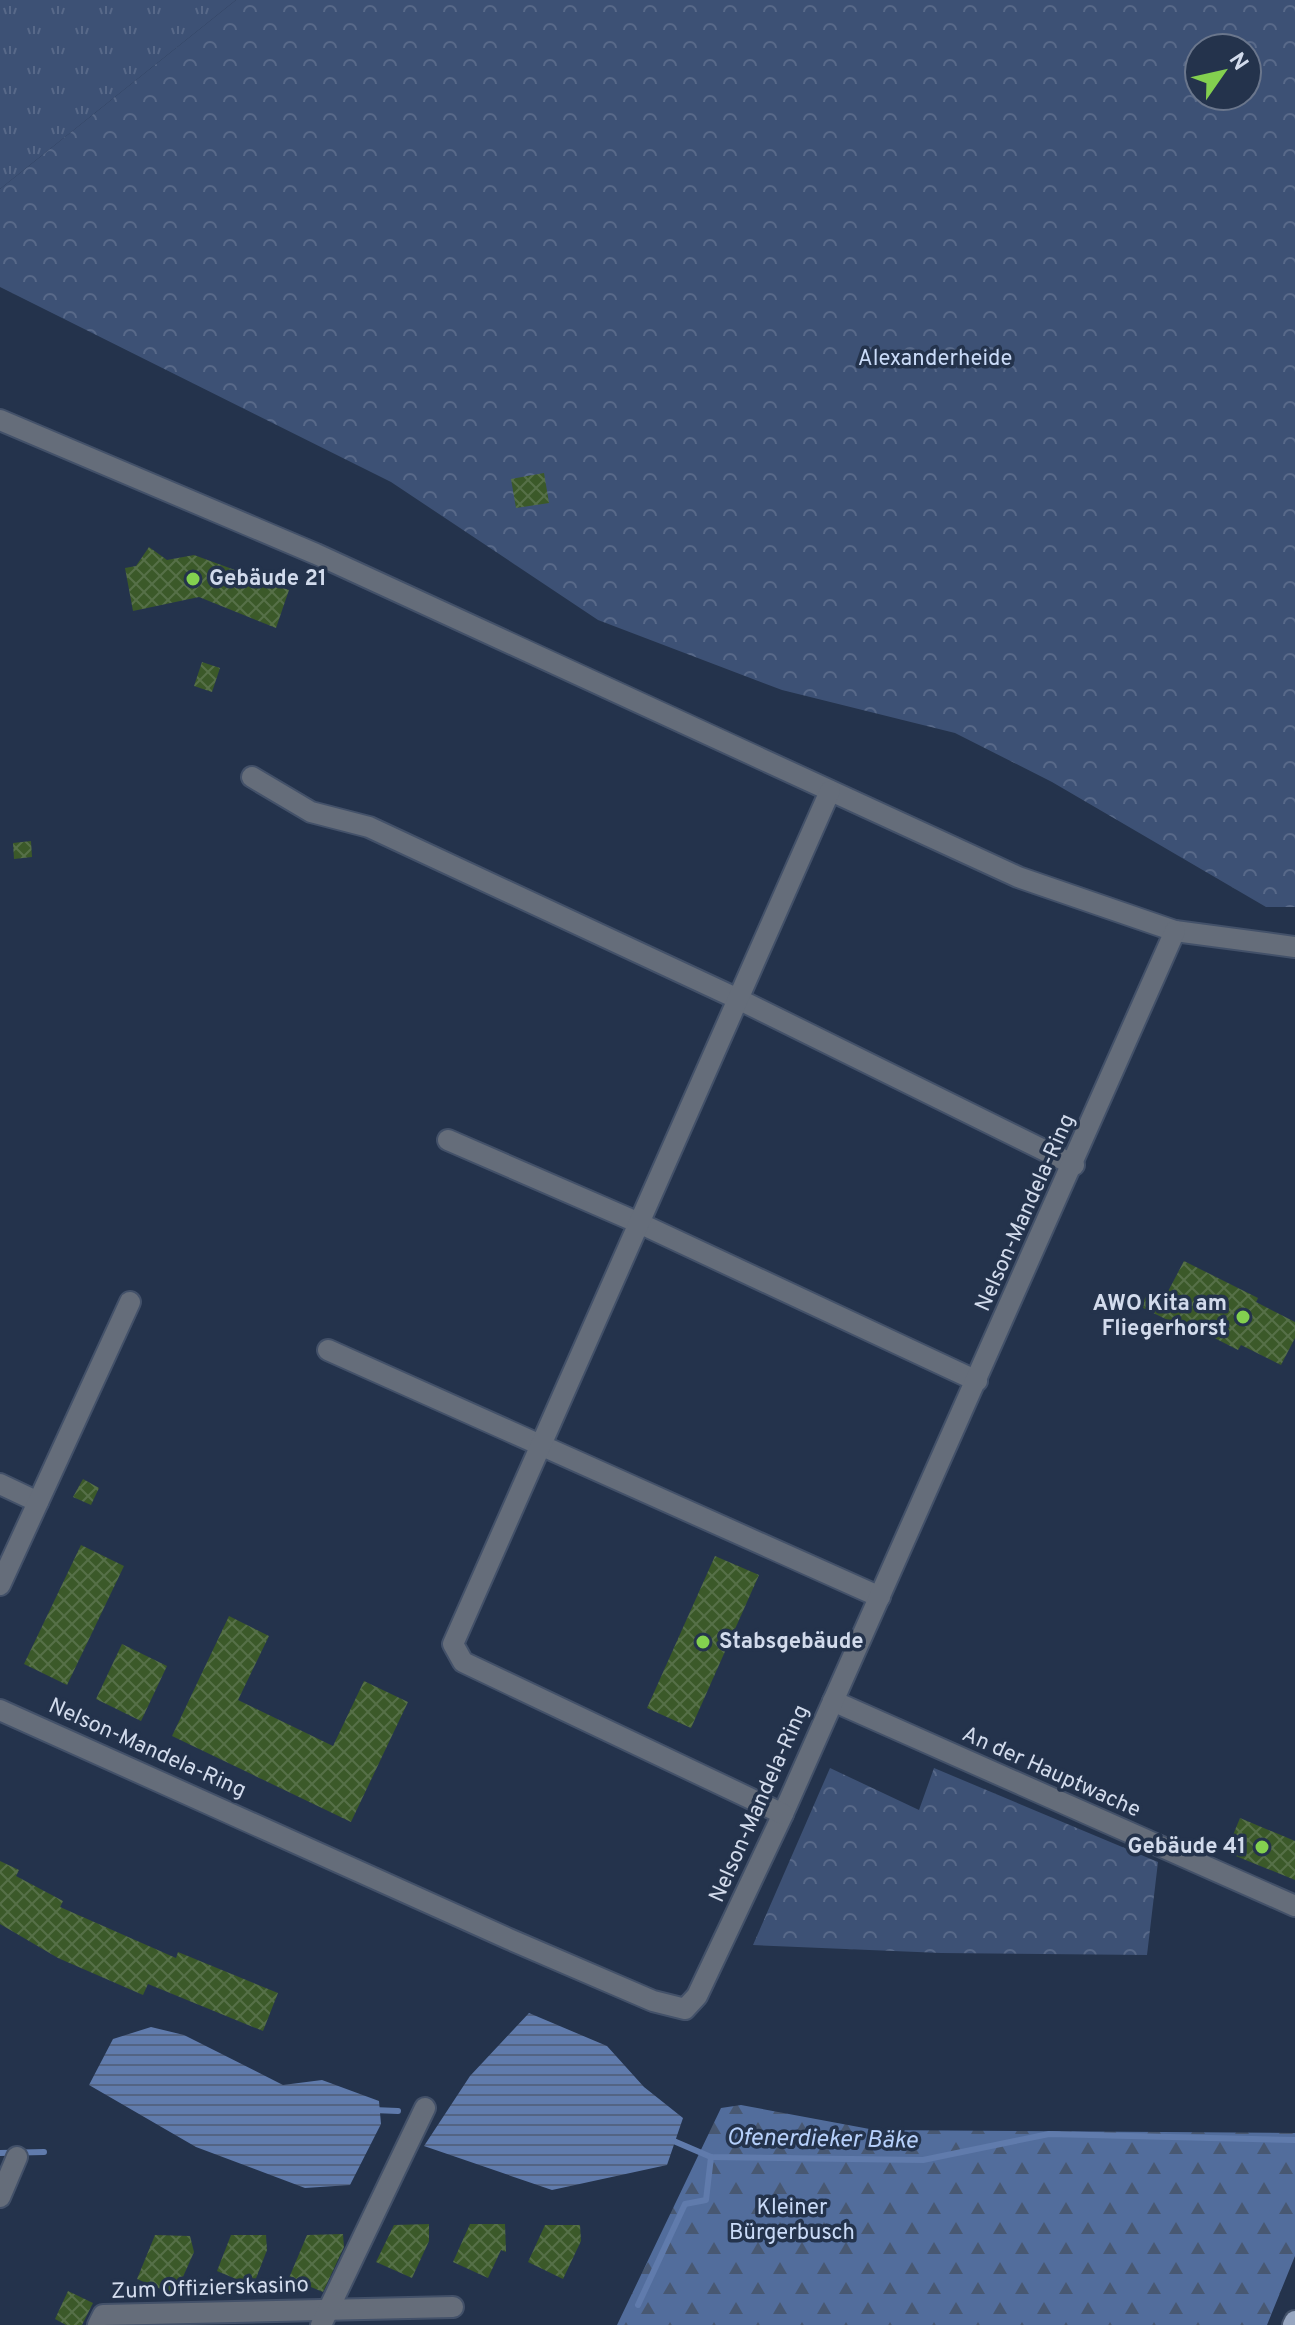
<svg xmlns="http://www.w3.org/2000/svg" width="1295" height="2325" font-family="Overpass,sans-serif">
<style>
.grass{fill:url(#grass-tufts)}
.forest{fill:url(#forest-firs)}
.park{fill:url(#park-crowns);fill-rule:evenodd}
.water{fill:url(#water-rules)}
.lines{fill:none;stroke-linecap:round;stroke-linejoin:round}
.stream{stroke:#607bac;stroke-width:6}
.building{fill:url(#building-cross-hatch)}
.minor-casing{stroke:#435169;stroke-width:24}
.major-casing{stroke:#435169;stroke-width:24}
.minor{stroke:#656d7a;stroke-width:20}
.major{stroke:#97a6c0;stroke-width:20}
.poi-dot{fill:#83d04f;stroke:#24334c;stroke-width:3}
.labels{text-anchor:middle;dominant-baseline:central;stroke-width:7;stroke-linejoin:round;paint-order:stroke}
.park-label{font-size:22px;fill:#cadbf8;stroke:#24334c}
.poi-label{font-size:22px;font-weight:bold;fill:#d2dbec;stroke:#24334c;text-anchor:start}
.street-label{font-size:22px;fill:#d2dbec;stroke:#24334c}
.water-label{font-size:24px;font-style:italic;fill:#b6d0fb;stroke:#24334c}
</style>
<defs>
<pattern id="grass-tufts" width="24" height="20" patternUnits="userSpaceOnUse" patternTransform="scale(2)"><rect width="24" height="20" fill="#3d5175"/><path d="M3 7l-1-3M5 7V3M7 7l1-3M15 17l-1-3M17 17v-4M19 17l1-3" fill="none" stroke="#586989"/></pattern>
<pattern id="forest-firs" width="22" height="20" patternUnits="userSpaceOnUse" patternTransform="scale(2)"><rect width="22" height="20" fill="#526d9c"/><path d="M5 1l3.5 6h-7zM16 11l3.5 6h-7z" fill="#485872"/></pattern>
<pattern id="park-crowns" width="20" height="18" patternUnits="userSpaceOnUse" patternTransform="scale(2)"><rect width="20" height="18" fill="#3d5175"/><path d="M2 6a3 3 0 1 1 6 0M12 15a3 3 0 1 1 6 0" fill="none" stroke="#586989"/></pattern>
<pattern id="water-rules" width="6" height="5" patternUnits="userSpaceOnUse" patternTransform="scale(2)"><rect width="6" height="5" fill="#607bac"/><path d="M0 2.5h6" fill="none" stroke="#536484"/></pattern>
<pattern id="building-cross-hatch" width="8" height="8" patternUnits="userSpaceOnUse" patternTransform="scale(2)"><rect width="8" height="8" fill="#3b5929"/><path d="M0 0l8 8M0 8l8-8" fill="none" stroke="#567048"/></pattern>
</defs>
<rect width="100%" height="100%" fill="#24334c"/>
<path class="grass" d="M0,0H236L0,189Z"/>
<path class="forest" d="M741,2105L875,2130L1295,2133V2256L1267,2325H617L721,2108Z"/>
<g class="park">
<path d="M236,0H1295V907H1266L1052,782L955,733L782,690L598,620L391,482L0,287V189ZM1199,48H1247V96H1199Z"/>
<path d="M830,1768L919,1810L934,1768L1158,1862L1147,1955L941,1953L753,1945Z"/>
</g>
<g class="water">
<path d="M529,2013L607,2046L644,2087L683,2118L667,2165L552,2190L424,2146L470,2076Z"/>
<path d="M151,2027L184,2035L283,2085L322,2080L379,2101L381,2124L350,2185L305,2188L196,2147L89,2085L113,2039Z"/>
</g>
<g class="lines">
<g class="stream">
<path d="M373,2110L398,2111"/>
<path d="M669,2139L711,2157L923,2160L1049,2134L1295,2140"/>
<path d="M0,2153L44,2152"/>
<path d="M638,2305L685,2204L706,2200L711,2157"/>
</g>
</g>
<g class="building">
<path d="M544,473L549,503L516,508L511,479Z"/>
<path d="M149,547L167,560L194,555L289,590L276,628L199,597L133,611L125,568L136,566Z"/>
<path d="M202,662L220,668L212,692L194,686Z"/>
<path d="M31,841L32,857L14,859L13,843Z"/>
<path d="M1184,1261L1258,1298L1256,1302L1295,1322V1338L1281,1365L1241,1345L1238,1350L1185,1323L1182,1327L1141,1307L1148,1292L1164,1299Z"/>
<path d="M83,1479L99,1488L91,1505L73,1497Z"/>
<path d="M81,1545L124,1566L67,1685L24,1664Z"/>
<path d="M715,1556L759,1575L691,1728L647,1708Z"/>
<path d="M229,1616L269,1636L238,1700L333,1746L364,1681L408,1702L351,1822L172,1736Z"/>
<path d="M122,1644L167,1666L141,1721L96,1699Z"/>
<path d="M1240,1818L1295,1841V1880L1226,1852Z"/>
<path d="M0,1861L19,1870L16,1876L63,1901L60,1907L176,1958L178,1952L278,1993L263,2031L148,1984L143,1995L58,1958L0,1924Z"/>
<path d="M429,2224V2241L412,2278L376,2262L394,2225Z"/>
<path d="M470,2224H505L506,2252L501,2250L488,2278L453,2262Z"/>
<path d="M545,2225H580L581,2241L563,2279L528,2262Z"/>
<path d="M343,2234L344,2247L323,2292L289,2278L307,2235Z"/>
<path d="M155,2235L190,2236L194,2252L175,2295L137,2279Z"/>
<path d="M231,2235H266L267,2250L253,2286L217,2271Z"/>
<path d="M68,2291L93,2303L82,2325H66L55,2319Z"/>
</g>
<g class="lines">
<g class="minor-casing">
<g id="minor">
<path d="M0,420L316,554L1018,877L1175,931L1295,947"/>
<path d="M252,777L311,812L369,827L738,999L1074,1165"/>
<path d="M448,1140L639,1223L977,1381"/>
<path d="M328,1350L880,1597"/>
<path d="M0,1484L38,1502"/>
<path d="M0,1585L130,1302"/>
<path d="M833,1701L1295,1906"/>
<path d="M0,1710L509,1939L653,2001L685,2009L697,1996L783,1814L1175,931"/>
<path d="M783,1814L463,1662L453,1644L830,791"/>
<path d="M0,2197L17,2157"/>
<path d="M98,2325L103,2315L453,2307"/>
<path d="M321,2325L425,2108"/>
</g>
</g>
<g class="major-casing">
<path id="major" d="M1293,2325L1295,2321"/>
</g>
<use href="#minor" class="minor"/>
<use href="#major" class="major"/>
</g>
<g class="poi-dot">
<circle cx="193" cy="579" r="8"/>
<circle cx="1243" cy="1317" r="8"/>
<circle cx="703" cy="1642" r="8"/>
<circle cx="1262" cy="1847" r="8"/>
</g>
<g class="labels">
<g class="park-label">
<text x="935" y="359">Alexanderheide</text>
<text x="792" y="2208">Kleiner<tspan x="792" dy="25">Bürgerbusch</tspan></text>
</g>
<g class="poi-label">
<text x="209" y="579">Gebäude 21</text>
<text x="1227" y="1304" text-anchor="end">AWO Kita am<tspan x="1227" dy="25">Fliegerhorst</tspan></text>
<text x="719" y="1642">Stabsgebäude</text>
<text x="1246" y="1847" text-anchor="end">Gebäude 41</text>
</g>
<g class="street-label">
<text transform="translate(1026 1213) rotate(-66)">Nelson-Mandela-Ring</text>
<text transform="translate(147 1749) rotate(24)">Nelson-Mandela-Ring</text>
<text transform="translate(1051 1773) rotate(24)">An der Hauptwache</text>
<text transform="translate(760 1804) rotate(-66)">Nelson-Mandela-Ring</text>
<text transform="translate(210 2289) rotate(-2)">Zum Offizierskasino</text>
</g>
<g class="water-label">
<text transform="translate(822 2140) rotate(1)">Ofenerdieker Bäke</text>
</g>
</g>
<g transform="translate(1223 72) rotate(56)"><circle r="38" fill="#24334c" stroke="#6a768c" stroke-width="2"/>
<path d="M0-6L14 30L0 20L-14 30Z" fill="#83d04f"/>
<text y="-12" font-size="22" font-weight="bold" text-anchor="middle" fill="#d2dbec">N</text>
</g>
</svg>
